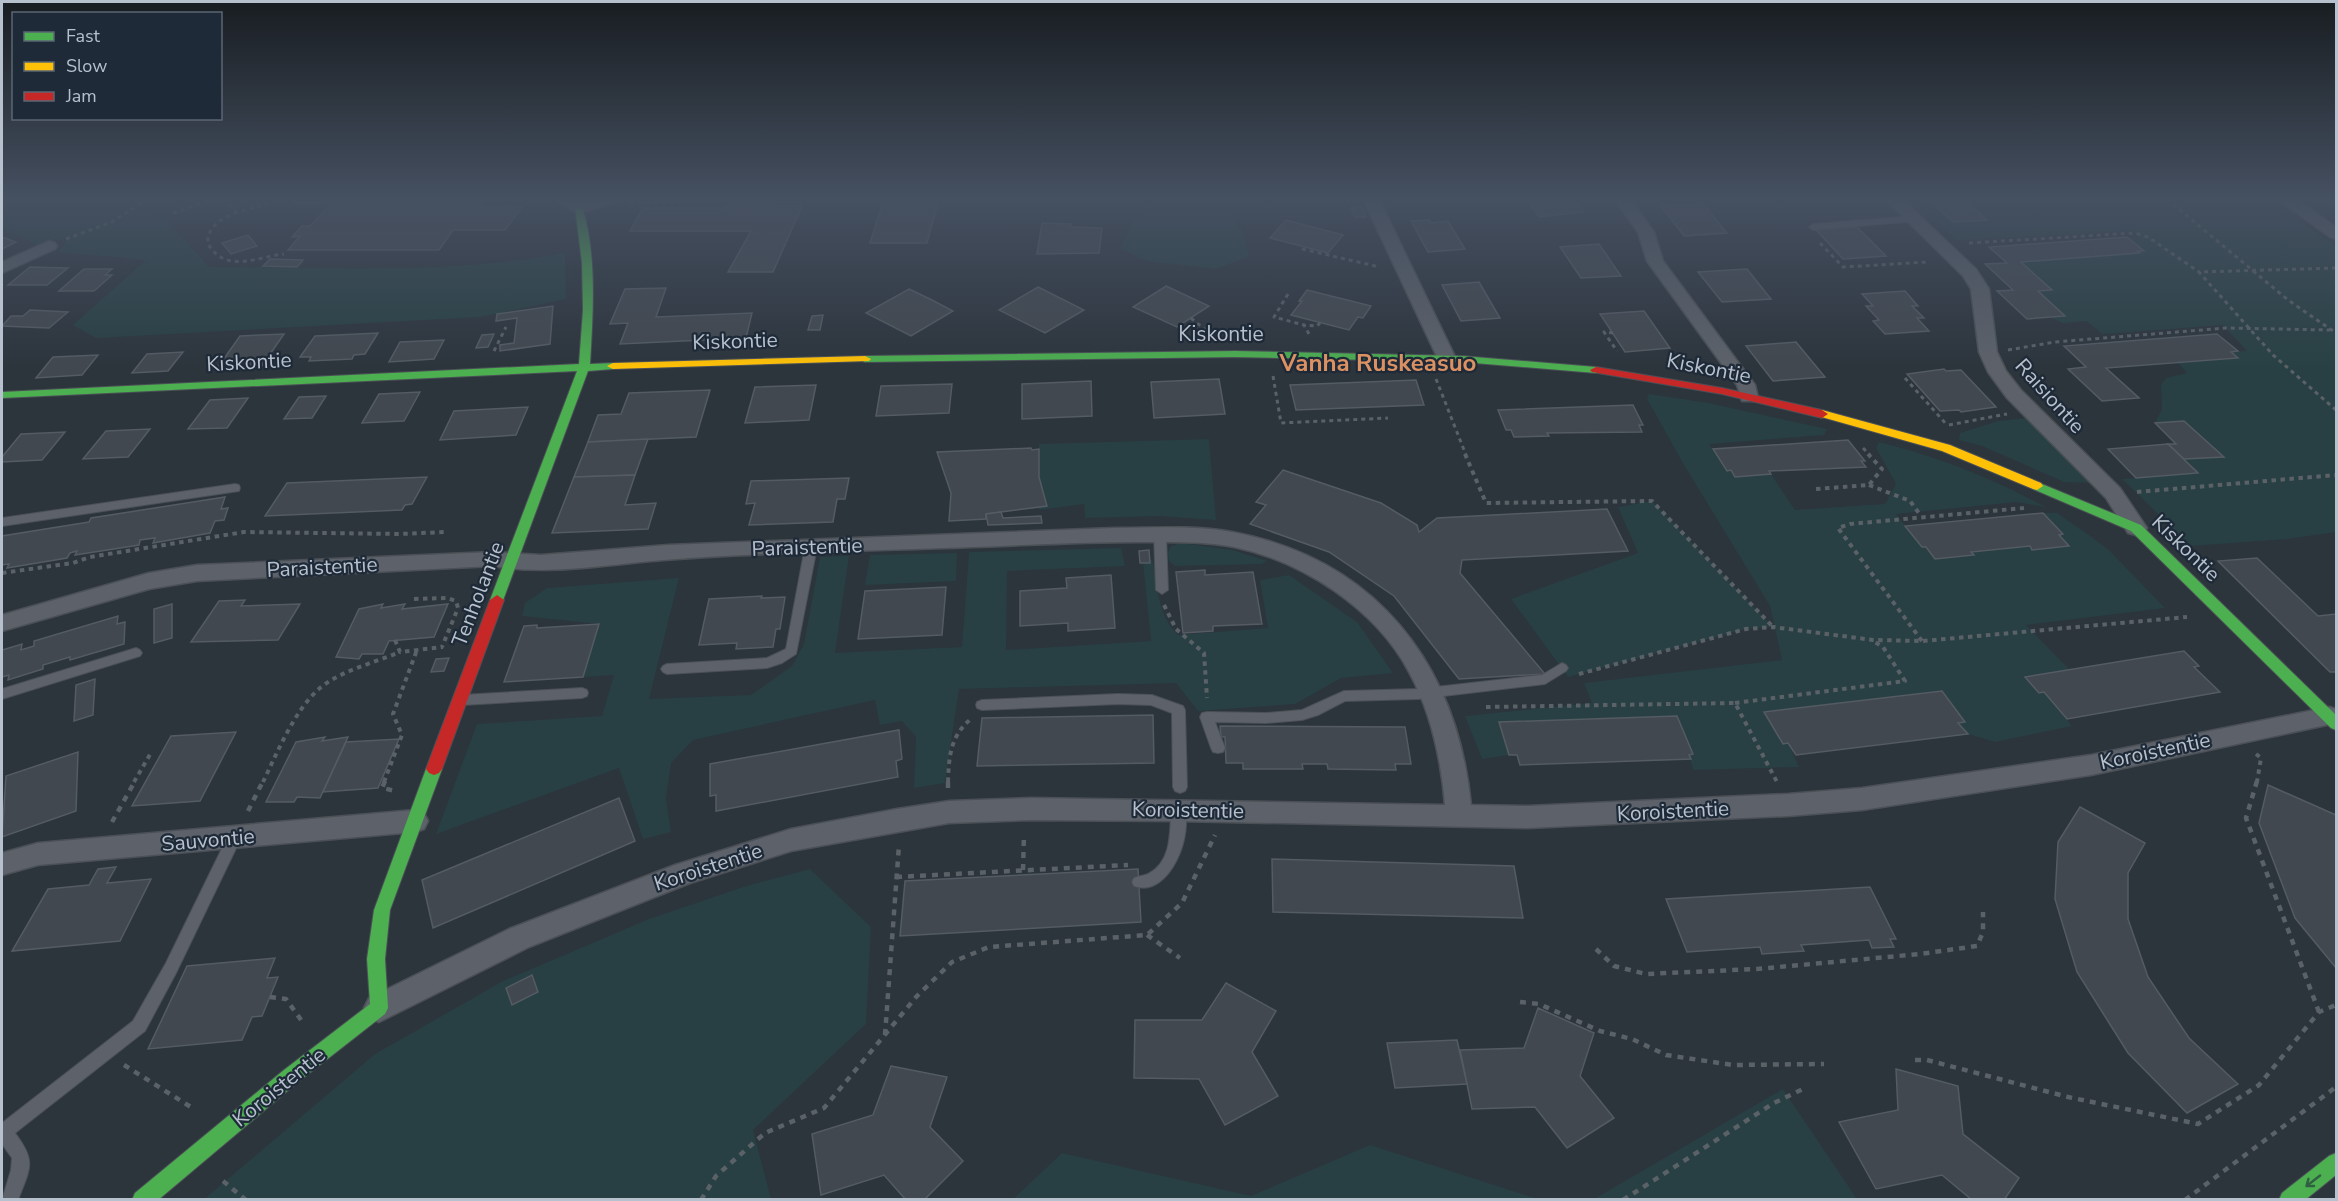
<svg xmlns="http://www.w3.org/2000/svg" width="2338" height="1201" font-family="'Nunito Sans',sans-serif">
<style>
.green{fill:#284043}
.building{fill:#42484f;stroke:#545b63;stroke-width:1.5}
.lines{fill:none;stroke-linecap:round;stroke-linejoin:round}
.lane-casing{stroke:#4b5056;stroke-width:2}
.street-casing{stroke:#4b5056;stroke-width:3}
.fast-casing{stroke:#4b5056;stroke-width:2}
.slow-casing{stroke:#4b5056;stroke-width:2}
.jam-casing{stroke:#4b5056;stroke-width:2}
.path-far2{stroke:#5a6167;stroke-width:3;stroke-dasharray:4 4;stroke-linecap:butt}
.path-far1{stroke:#5a6167;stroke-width:4;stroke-dasharray:4.5 4.5;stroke-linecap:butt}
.path{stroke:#5a6167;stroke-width:4.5;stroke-dasharray:6 6;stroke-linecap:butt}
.lane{fill:#5d626a;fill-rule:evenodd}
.street{fill:#5d626a;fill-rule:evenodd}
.fast{fill:#4caf50;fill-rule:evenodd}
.slow{fill:#ffc107;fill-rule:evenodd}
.jam{fill:#c62828;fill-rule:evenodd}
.oneway{stroke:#305f42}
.labels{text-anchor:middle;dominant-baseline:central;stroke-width:4.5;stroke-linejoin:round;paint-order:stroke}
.street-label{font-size:21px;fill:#b7c0cd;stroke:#1e2a38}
.quarter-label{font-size:24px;font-weight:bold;fill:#dc9163;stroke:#1e2a38}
</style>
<rect width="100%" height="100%" fill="#2c343c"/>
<g class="green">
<path d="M2,199H150L148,200L209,267C328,267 449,275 565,253L566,299L480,317L96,338L73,325L146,260L59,252L69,237L37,245L2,228Z"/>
<path d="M1165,199H1221L1242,231L1249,256L1216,269L1147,261L1121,248L1135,216Z"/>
<path d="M1918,199H1940L1930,201L1954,222L1986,220L1964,199H2268L2336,246V532L2287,539L2191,546L2122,479L2197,473L2184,459L2223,457L2184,421L2155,423L2162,409L2161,385L2166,378L2187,373L2178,363L2237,358L2231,352L2247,351L2223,325L2102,334L2087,321L2063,323L2049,317L2065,315L2038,291L2052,289L2021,262L2139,253L2137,251L2143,250L2127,237L2140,239L2134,231L1956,240L1930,215Z"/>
<path d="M1649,394L1709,403L1827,429L1824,435L1709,444L1727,470H1731L1735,477L1771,474L1795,510L1885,504L1896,484L1876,448L1879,442C1937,456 1992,478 2046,507L2016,502L1896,514L1922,547H1926L1935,559L1973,555L1971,552L2030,546L2032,549L2068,546L2059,535L2062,534L2043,513H2057L2089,535L2109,550L2165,608L2026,625L2070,670L2025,678L2039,693L2044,692L2072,726L1995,742L1968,734L1958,723L1964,721L1942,691L1764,712L1783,743H1788L1799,767L1693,770L1689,755L1693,754L1677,716L1500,722L1509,755L1482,759L1465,716L1592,703L1584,683L1782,660L1770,606L1684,465L1647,399Z"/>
<path d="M2026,418L2089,477L2096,483L2064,482L1982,446L1959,440L1960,433L1998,421Z"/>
<path d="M1209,439L1216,520L1158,516L1085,518L1084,504L1039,510L1038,507L1047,506L1039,477V444Z"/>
<path d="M1652,501L1773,627L1746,629L1568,677L1511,599L1638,553L1618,507Z"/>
<path d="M1181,543L1233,550L1267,561L1262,564L1175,566L1169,561L1168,553L1171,546Z"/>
<path d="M1121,548L1125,566L1007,571L1006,650L1151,641L1143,563H1150L1149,556L1153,562C1158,589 1158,615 1178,635L1268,628L1260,580L1289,575L1357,622L1393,673L1341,678L1295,704L1198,711L1176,683L959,689L945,783L914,788L916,737L902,721L880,725L875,700L693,740L671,763L666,798L671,832L643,839L619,768L436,834L477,724L602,716L614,675L583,677L599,624L522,616L525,603L547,588L679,578L649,699L751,695L792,666L804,644L820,557L849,556L835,653L962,647L969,552Z"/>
<path d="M957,553L956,581L865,585L870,555Z"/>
<path d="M810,869L871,927L866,1024L753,1130L771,1199L203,1200L375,1054L503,981L649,919L746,886Z"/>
<path d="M1783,1089L1857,1199H1594Z"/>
<path d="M1370,1145L1538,1199H1013L1062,1153L1251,1196Z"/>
</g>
<g class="building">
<path d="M296,199H486L481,207H522L505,230H453L439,250H288L300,236L292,237L302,226H310L332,203H293Z"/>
<path d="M731,199H778L775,206H802L773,272H728L751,231H630L643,208H726Z"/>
<path d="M884,199H939L927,243H870Z"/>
<path d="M1071,199H1129L1098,200V202H1070Z"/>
<path d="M1527,199H1574L1583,212L1539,217Z"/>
<path d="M1964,199L1987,220L1953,222L1929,200Z"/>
<path d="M1703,204L1727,233L1684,236L1661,206Z"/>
<path d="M1362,207L1366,217H1355L1351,208Z"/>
<path d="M1286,220L1343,235L1328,253L1270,238Z"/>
<path d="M1429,220L1431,223L1448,221L1465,249L1428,252L1411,221Z"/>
<path d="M1042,223L1071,224L1070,227L1102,228L1099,253L1037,254Z"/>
<path d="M1857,227L1886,256L1843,259L1816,230Z"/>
<path d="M248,235L257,246L231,254L222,243Z"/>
<path d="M2,237L16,242L2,249Z"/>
<path d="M2127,237L2144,251H2137L2140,253L2021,262L2052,290L2038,291L2065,316L2027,319L1997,291L2013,290L1985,264L2007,263L1989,247Z"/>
<path d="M1599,244L1621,276L1581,278L1560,247Z"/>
<path d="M270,259L303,260L297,267L263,266Z"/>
<path d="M30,267L68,268L47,285H8Z"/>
<path d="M84,269H112L105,275H112L94,291H59Z"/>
<path d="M1747,269L1771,299L1722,302L1698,272Z"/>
<path d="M1479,282L1500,318L1461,321L1442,285Z"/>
<path d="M1166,286L1209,306L1177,327L1133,307Z"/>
<path d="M1038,287L1084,310L1045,333L999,310Z"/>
<path d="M666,288L656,317L752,313L746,338L620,344L628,323L610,324L625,289Z"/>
<path d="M909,289L932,300L953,311L911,336L866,313Z"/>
<path d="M1307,290L1371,306L1363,318L1358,317L1349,330L1291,315L1302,301H1299Z"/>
<path d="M1905,291L1918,306H1912L1924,318H1917L1929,331L1885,334L1873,321L1879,320L1866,306H1873L1862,294Z"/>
<path d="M553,306L550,344L500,351V345L514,343L517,318L496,321L497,314Z"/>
<path d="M30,310L68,312L49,328L2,326L11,316H23Z"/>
<path d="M1644,311L1670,348L1625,352L1600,314Z"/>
<path d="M823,315L820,330H808L812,316Z"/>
<path d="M378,333L365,354L354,355L352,359L309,361L311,357H300L315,336Z"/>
<path d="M284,334L261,367L216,370L240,336Z"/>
<path d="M494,334L488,347L476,348L482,335Z"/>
<path d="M2217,334L2238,351L2231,352L2238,358L2106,368L2139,398L2102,401L2068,369L2086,367L2064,346Z"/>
<path d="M444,340L434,359L389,362L400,342Z"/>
<path d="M1796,342L1825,377L1773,381L1746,346Z"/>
<path d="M183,352L168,371L132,373L147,354Z"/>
<path d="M98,355L82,375L36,378L53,357Z"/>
<path d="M1944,369L1946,371L1961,370L1996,407L1961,412L1959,410L1940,411L1907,374Z"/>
<path d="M1219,379L1225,414L1154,418L1151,382Z"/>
<path d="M1416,380L1424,405L1296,410L1290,385Z"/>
<path d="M1091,381L1092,416L1022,419V384Z"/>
<path d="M952,384L949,413L876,416L881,386Z"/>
<path d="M816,385L809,420L745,423L755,387Z"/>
<path d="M710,390L696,437L588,442L598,415L621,414L629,393Z"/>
<path d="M420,392L404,421L362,423L379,394Z"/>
<path d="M326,396L312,418L284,419L299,397Z"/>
<path d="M248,398L227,428L188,429L210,400Z"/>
<path d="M1633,405L1643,425H1639L1642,432L1547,433L1549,436L1514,437L1511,430H1506L1498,410Z"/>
<path d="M528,407L516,435L440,440L454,411Z"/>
<path d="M2184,421L2224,457L2184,459L2168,444H2176L2155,423Z"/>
<path d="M150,429L128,457L83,459L106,431Z"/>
<path d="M65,432L42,460L2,462V457L21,434Z"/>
<path d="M648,439L635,475L574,477L588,442Z"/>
<path d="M1848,440L1865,461H1861L1866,467L1769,471L1771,474L1735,477L1731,470L1727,471L1713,449Z"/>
<path d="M2168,444L2198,473L2136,478L2108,449Z"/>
<path d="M1031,448L1032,450L1039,449V477L1047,506L986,514V519L949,521L951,493L937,452Z"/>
<path d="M1283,470L1381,503L1417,525L1419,532L1437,518L1607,509L1628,551L1462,560L1460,573L1545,674L1459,679L1394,596L1329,552L1250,524L1266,505L1256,502Z"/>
<path d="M635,475L625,505L656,503L648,529L552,533L574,477Z"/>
<path d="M427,477L412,504L405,505L402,510L265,516L287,483Z"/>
<path d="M849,478L845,499H837L833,522L749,525L755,503L746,504L751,481Z"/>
<path d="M225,497L221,509L228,508L224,520L215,521L210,533L153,543L155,538L140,540L139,545L75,555L77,551L70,553L67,558L7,568L9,564L2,565V536L89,522L91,518Z"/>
<path d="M1001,512L1003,518L1041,516L1042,523L988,525L986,514Z"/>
<path d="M2043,513L2063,534L2059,535L2069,546L2032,550L2030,546L1971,552L1974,555L1935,559L1926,547H1922L1905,526Z"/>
<path d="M1149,550L1150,563H1140L1139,551Z"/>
<path d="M2257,558L2318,616L2336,614V672H2330L2218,561Z"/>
<path d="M1205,570V575L1253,572L1262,624L1213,626V631L1183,633L1176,572Z"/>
<path d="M1111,575L1115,628L1068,631V623L1020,626V591L1067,588L1066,578Z"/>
<path d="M946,587L942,635L858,639L865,591Z"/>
<path d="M762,596L761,598L785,597L780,629H776L773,647L736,649L737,643L699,645L709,599Z"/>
<path d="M245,600L241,606L300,604L278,640L191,642L219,601Z"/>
<path d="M172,604V638L154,643V609Z"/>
<path d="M383,604L381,608L405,604L402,609L448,604L434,637L389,641L383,654H362L359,659L336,657L359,609Z"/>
<path d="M118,616L117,624L125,622L124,644L70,660V657L43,665V669L8,680L9,675L2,677V650L22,644L21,650L34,646V641Z"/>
<path d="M599,624L583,677L504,682L524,626L537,625V628Z"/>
<path d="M2184,651L2199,666L2194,667L2220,692L2067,719L2044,692L2039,693L2025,677Z"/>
<path d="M449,658L444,671L431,672L436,659Z"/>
<path d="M95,679L93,715L74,721L76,685Z"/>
<path d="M1942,691L1965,722L1958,723L1968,734L1796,755L1788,743L1783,744L1764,712Z"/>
<path d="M1153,715L1154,763L977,766L982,718Z"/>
<path d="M1677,716L1693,754L1689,755L1691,759L1520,765L1517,755H1509L1499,722Z"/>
<path d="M1220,726L1405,727L1411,764H1395L1396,770L1328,769L1327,764H1302L1303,769H1243V763H1226L1225,737H1221Z"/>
<path d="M899,730L902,759L896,761L898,777L716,811V795L710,796V764Z"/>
<path d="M236,732L200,801L132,806L171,736Z"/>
<path d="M325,737L322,741L348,737L320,798L297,797L294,802H266L296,742Z"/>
<path d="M399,739L378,788L323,792L346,742Z"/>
<path d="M78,752L76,811L2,837L6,776Z"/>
<path d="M2268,785L2336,815V968L2295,918L2259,823Z"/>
<path d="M619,798L635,841L433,928L422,880Z"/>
<path d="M2080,807L2145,843L2128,873V919L2148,977L2189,1038L2238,1084L2187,1113L2128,1053L2077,972L2055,899L2058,842Z"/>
<path d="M1272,859L1514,866L1523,918L1273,912Z"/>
<path d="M116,867L107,883L151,879L120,941L12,951L48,889L89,885L98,869Z"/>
<path d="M1138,869L1141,922L900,936L905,881Z"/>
<path d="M1870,887L1896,939H1890L1894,947L1872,948L1869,940L1801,945L1804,951L1762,954L1760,947L1687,952L1666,899Z"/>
<path d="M275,958L267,978L278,977L262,1016L252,1017L242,1040L148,1049L187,966Z"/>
<path d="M532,975L538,992L512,1005L506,988Z"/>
<path d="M1226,983L1276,1011L1252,1052L1278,1096L1225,1125L1199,1079L1134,1078L1135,1020H1202Z"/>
<path d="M1538,1008L1594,1033L1580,1076L1614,1118L1567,1148L1535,1107L1472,1109L1467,1084L1460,1050L1524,1048Z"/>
<path d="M1457,1040L1467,1084L1395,1088L1387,1043Z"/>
<path d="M891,1066L947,1077L930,1127L963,1161L924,1200H906L884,1175L821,1195L812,1134L873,1115Z"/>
<path d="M1896,1069L1958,1086L1963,1134L2019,1178L2004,1200H1972L1942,1175L1876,1189L1839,1122L1898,1110Z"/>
</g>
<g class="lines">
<g class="lane-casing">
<g id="lane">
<path d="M1913,216L1916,217V221L1813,230L1809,227L1813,224Z"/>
<path d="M235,484L239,485L240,488L239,491L2,526V518Z"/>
<path d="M1160,531L1166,535L1168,590L1162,594L1156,590L1154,535Z"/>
<path d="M811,543L817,547L796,654L782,663L767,668L667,674L663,672L661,669L663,666L667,664L767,658L786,649L805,547Z"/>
<path d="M136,648L140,650L142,653L140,656L2,699V689Z"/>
<path d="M1562,663L1566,665L1568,668L1566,671L1545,684L1418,699L1345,701L1318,715L1302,720L1266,723L1215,722L1225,748L1223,752L1218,753L1213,752L1211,748L1200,717L1202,713L1207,712L1266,713L1302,710L1344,691L1418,689L1542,675Z"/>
<path d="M582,688L587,690L588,693L587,696L582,698L462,705L457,703L456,700L457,697L462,695Z"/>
<path d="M1118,694L1152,695L1183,706L1185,710L1187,787L1185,791L1180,793L1175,791L1173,787L1172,713L1151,705L1118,704L982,710L977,708L976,705L977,702L982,700Z"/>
<path d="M1178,804L1183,806C1195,832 1170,899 1134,886L1132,882L1134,878C1138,876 1143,876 1148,874C1172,862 1170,832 1171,810L1173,806Z"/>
<path d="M234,832L239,834L241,838L176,973L145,1031L15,1133C37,1162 30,1168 18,1200H2L11,1170L12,1158L2,1144V1123L133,1021L166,963L229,834Z"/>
</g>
</g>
<g class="street-casing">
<g id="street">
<path d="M553,199H573L580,203L591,199H616L614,202L578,214Z"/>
<path d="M1363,199H1379L1456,359L1453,363H1441L1438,359Z"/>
<path d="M1614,199H1630L1654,232L1663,261L1755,385L1758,397L1756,401H1742L1737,385L1647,261L1638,232Z"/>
<path d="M1885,199H1902L1976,269L1989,289L1997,352L2006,371L2021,390L2120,488L2147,528L2144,533L2136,535L2128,533L2106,498L2007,398L1988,372L1979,352L1971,289L1963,276Z"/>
<path d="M2277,199H2296L2336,227V239L2330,237Z"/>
<path d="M49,241L55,243L57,246L55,249L2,273V262Z"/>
<path d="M1114,528C1153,528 1193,525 1232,532C1376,559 1457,664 1471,805L1528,806L1788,794L1862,788L2091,755L2329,707L2336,709V723L2091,775L1862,810L1788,816L1528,828L1178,821L1031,820L949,823L791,851L690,883L529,947L379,1022L369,1018L364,1008L369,998L509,929L675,865L791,829L897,809L949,801L1031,798L1445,805C1441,759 1431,712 1409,672C1376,609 1302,561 1234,547C1203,541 1171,542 1140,542C1084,542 1029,545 974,547C871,551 767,552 664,560C609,564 548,576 493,566L197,581L149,589L2,631V615L149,573L197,565L493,552L541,555L668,545Z"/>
<path d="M415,810L424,813L428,821L424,829L415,832L38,865L2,875V853L38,843Z"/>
</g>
</g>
<g class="fast-casing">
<g id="fast">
<path d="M575,207L583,209C597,259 593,312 590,364L613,363L619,366L613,369L588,371L502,603H492L490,600L577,371L2,398V392L579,364L583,310L582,263Z"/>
<path d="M1235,351L1462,356L1596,367L1602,370L1596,373L1462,362L1235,357L865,362L859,359L865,356Z"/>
<path d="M2037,482L2141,525L2336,715V730L2331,728L2131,531L2033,489L2031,486L2033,483Z"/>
<path d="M434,763L439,765L442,769L390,910L385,959L388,1008L385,1014L298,1082L158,1200H132L135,1193L284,1070L370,1004L367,959L374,910L426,769L429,765Z"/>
<path d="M2336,1153V1175L2305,1200H2279L2282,1193L2329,1156Z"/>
</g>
</g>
<g class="slow-casing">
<g id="slow">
<path d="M865,356L871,359L869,361L613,369L607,366L613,363Z"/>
<path d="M1822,410L1950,445L2041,483L2043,486L2037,490L2033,489L1942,451L1818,416L1816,414Z"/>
</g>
</g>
<g class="jam-casing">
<g id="jam">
<path d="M1596,367L1722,388L1822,410L1828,414L1822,418L1722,394L1592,372L1590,370Z"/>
<path d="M497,595L504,600L442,769L439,773L434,775L429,773L426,769L490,600Z"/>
</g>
</g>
<g class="path-far2">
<path d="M223,199L237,212L275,202"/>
<path d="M639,199L644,202L716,201L717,199"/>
<path d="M1338,199L1352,202"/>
<path d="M2167,199L2288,300L2336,333"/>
<path d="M630,202H644"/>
<path d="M237,212C223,218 206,226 208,244C226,274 256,257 284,254"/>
<path d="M173,213L215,199"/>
<path d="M66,239L112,222L147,199"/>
<path d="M1820,243L1843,267L1928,262"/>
<path d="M1969,243L2135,233L2148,237L2199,272"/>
<path d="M1302,249L1380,267"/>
<path d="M2336,268L2199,272L2273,355L2336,410"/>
<path d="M1288,294L1274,317L1304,325"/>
<path d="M1191,318L1209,333"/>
<path d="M1613,333L1604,332L1617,351"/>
<path d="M1309,334L1304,325L1317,326L1320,323"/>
<path d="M2008,350L2055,342L2226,328L2330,330"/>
<path d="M494,351L506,327"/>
<path d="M1273,376L1281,423L1388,418"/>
<path d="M1905,378L1947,425"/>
<path d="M1436,379L1466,455"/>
<path d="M1949,425L2007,414"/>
<path d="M1863,448L1870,455"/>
</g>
<g class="path-far1">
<path d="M1465,454L1486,503L1652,501L1773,627"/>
<path d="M1869,485L1910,501L1921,516"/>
<path d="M1816,489L1869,485L1882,469L1868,454"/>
<path d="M2137,492L2336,475"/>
<path d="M2,573L73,563L90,557L244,532L400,534L445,532"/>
<path d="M414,599L447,598L456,601L458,608L442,647"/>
<path d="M1164,605L1176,629L1204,653L1207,698"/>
<path d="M395,640L400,652L443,647"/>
<path d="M1922,641L1838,528L1850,524L2024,508"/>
<path d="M1579,674L1746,629L1773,627L1873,640L1923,641L2187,617"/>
<path d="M1735,703L1905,681L1883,647L1873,641"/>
<path d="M1486,707L1735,703L1777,782"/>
<path d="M2256,754L2261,758L2257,782"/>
<path d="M134,782L152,751"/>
<path d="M263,782C277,753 295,709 320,688C342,670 374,663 400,652"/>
<path d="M384,782L402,735L393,714L417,650"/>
<path d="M948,782C949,756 950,736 972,718"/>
</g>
<g class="path">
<path d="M385,781L382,788L396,791"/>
<path d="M2257,781L2246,818L2319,1012"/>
<path d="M948,788V781"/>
<path d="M248,811L263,781"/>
<path d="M112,822L135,781"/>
<path d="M1023,870L1024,834"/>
<path d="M896,877L1128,865"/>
<path d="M1147,935L1180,958"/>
<path d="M1596,949L1614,966L1646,974L1757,969L1920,954L1977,946L1983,932V912"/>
<path d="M270,997L286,999L304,1024"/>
<path d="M1520,1002L1539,1004L1600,1031L1632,1039L1666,1055L1733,1065L1824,1064"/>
<path d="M885,1035L899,845"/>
<path d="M1915,1060H1927L2068,1097L2198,1124L2259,1085L2319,1012L2336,1005"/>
<path d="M124,1065L194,1109"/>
<path d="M223,1181L246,1200"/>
<path d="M701,1200L716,1176L765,1133L824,1108L917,996L952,962L989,947L1147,935L1182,903L1215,835"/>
<path d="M1623,1200L1774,1103L1803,1089"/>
<path d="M2185,1200L2336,1087"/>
</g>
<use href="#lane" class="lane"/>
<use href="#street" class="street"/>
<use href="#fast" class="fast"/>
<use href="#slow" class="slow"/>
<use href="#jam" class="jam"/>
</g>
<defs><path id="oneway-shaft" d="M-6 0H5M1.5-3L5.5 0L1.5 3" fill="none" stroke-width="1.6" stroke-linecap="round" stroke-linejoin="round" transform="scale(1.5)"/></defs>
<use class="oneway" href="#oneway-shaft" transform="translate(2313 1181) rotate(142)"/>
<linearGradient id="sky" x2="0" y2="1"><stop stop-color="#181d21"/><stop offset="0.54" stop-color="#455061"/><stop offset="1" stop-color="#455061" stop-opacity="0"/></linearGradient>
<rect width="2338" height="368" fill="url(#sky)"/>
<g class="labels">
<g class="street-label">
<text x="1221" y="334">Kiskontie</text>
<text transform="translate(735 341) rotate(-2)">Kiskontie</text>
<text transform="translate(249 362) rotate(-3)">Kiskontie</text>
<text transform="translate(1709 368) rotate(11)">Kiskontie</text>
<text transform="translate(2050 396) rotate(48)">Raisiontie</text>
<text transform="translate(807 547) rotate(-2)">Paraistentie</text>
<text transform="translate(2186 548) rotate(44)">Kiskontie</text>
<text transform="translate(322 567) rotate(-3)">Paraistentie</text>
<text transform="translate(478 594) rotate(-69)">Tenholantie</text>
<text transform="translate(2155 751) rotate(-12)">Koroistentie</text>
<text transform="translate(1188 810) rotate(1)">Koroistentie</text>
<text transform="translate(1673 811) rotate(-3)">Koroistentie</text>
<text transform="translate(208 840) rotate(-5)">Sauvontie</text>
<text transform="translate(708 867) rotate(-18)">Koroistentie</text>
<text transform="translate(279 1087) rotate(-39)">Koroistentie</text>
</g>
<g class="quarter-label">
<text x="1378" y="363">Vanha Ruskeasuo</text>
</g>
</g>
<rect width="2338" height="1201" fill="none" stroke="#b7c0cd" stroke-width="6"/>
<rect x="12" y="12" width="210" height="108" fill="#1e2a38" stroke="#5b6674" stroke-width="1.5"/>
<rect x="24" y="32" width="30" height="9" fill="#4caf50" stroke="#5b6674" stroke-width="1.5"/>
<text x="66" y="42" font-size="18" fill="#b7c0cd">Fast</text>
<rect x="24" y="62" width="30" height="9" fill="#ffc107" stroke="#5b6674" stroke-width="1.5"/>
<text x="66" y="72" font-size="18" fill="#b7c0cd">Slow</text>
<rect x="24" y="92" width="30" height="9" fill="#c62828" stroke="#5b6674" stroke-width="1.5"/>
<text x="66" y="102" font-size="18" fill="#b7c0cd">Jam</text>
</svg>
